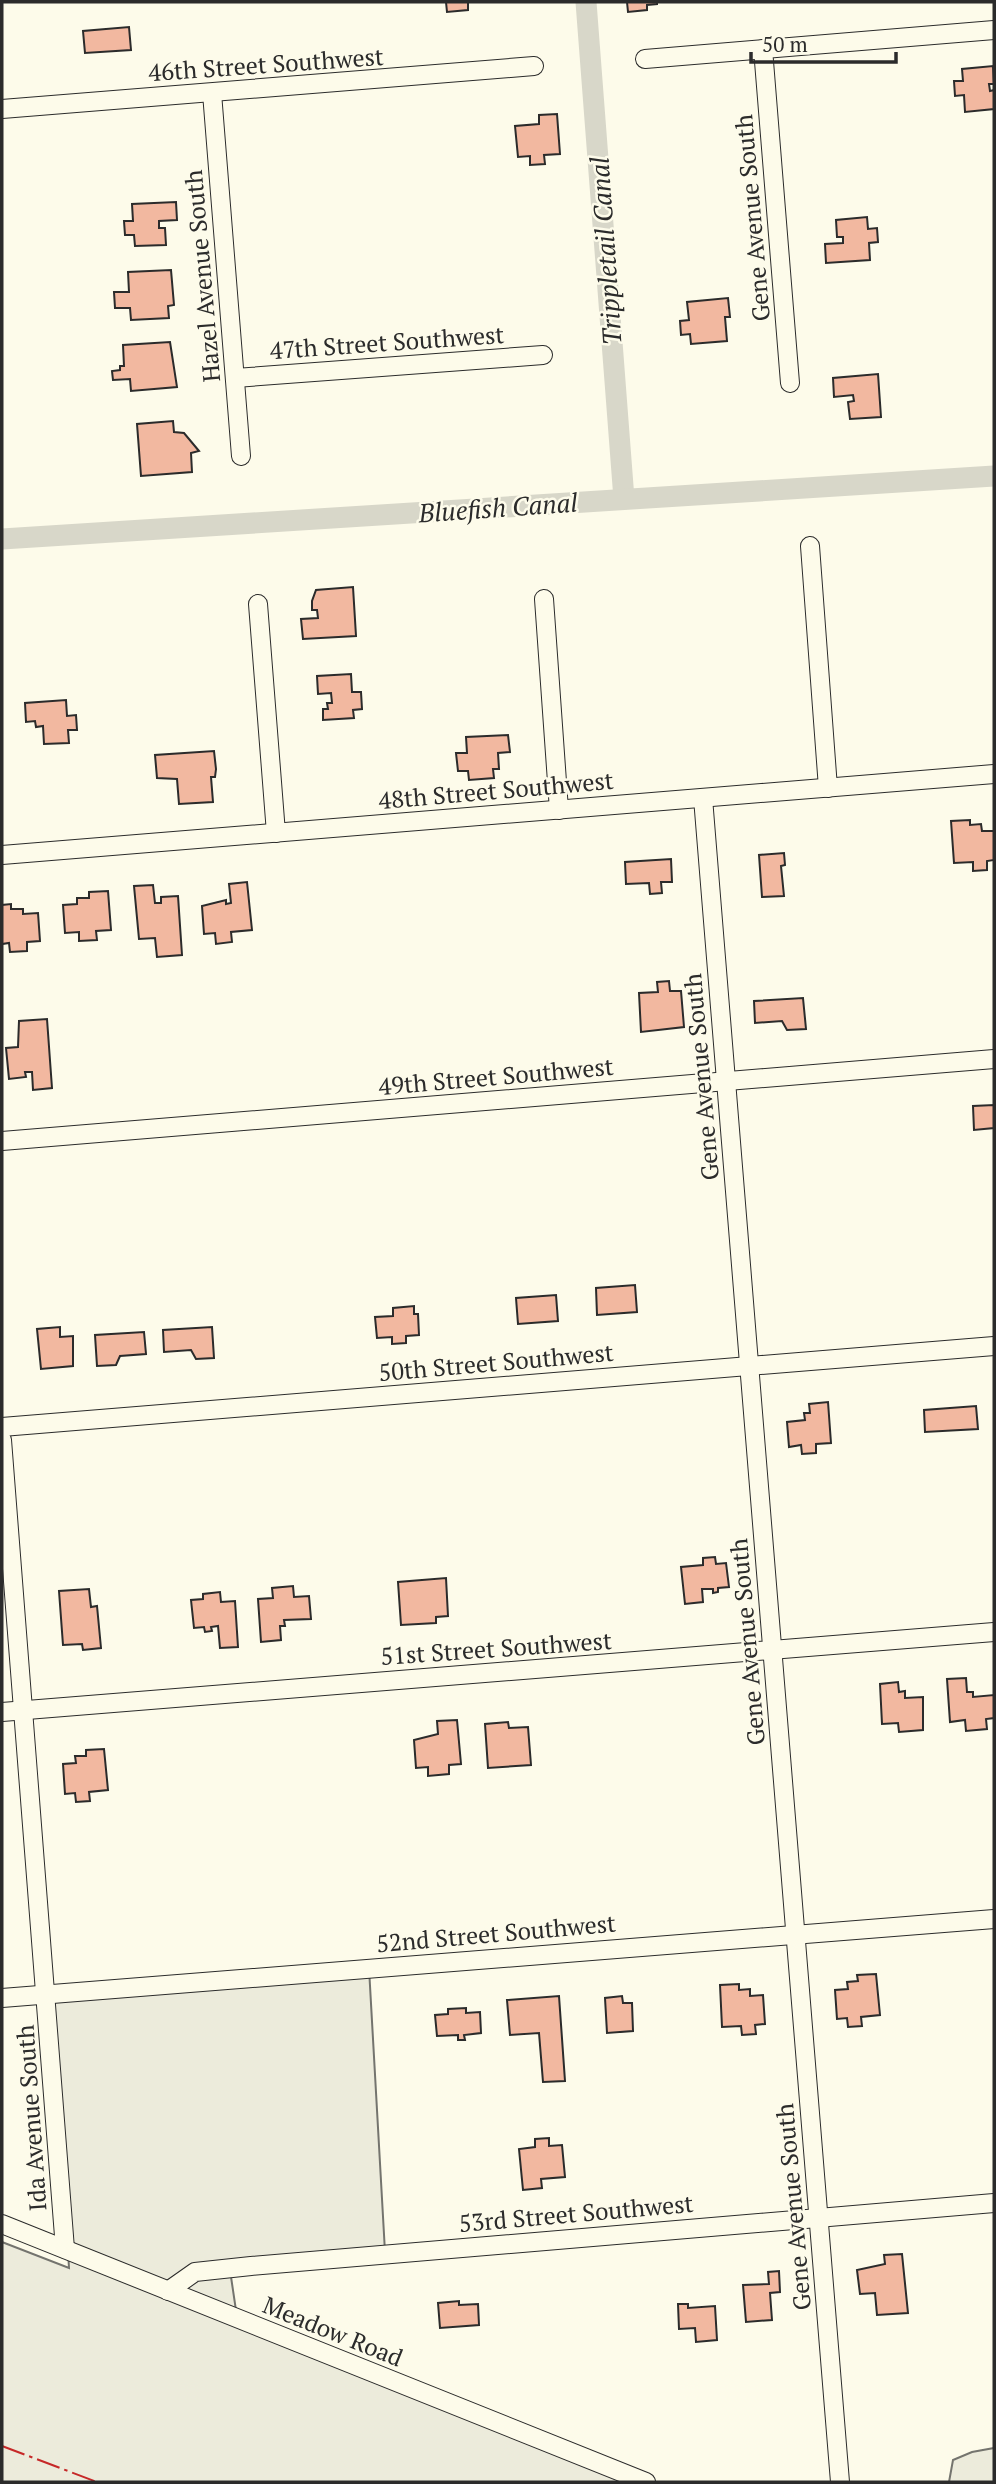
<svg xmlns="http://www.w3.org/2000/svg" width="996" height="2484" font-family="'PT Serif',serif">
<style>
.green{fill:#ecebdb;stroke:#74746e;stroke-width:2}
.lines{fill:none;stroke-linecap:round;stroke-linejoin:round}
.canal{stroke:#d8d7c9;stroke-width:21}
.building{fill:#f2b8a0;stroke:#2b2b2b;stroke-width:2}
.street-casing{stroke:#2b2b2b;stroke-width:20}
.street{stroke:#fdfbea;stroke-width:18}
.power{stroke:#c62828;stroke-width:2;stroke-dasharray:24 5 3.5 5;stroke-linecap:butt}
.labels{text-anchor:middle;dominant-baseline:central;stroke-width:5;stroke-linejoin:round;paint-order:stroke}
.street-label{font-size:24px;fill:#2b2b2b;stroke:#fdfbea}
.water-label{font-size:26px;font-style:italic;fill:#2b2b2b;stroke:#fdfbea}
</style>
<rect width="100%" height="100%" fill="#fdfbea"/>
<g class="green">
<path d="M369,1968L385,2252L230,2270L238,2324L645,2482H2V2242L69,2268L53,1994Z"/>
<path d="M994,2448V2482H949L953,2460L972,2452Z"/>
</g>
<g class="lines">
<g class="canal">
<path d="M586,2L624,499"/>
<path d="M2,539L994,476"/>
</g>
</g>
<g class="building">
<path d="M446,2H468V10L447,12Z"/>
<path d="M627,2H657V4L647,5V10L628,12Z"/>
<path d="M129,27L131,50L85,53L83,31Z"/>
<path d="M993,66L994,84H989L990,91L994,90V109L965,112L964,95L955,96L954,81H963L962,69Z"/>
<path d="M557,114L560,154L544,155L545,164L530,165V156L518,157L515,126L539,124V115Z"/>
<path d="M176,202L177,220L159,221V228H165L166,245L135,246L134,235H125L124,221H133L132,204Z"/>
<path d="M867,217L868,229L877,228L878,242L869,243L870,260L826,263L825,244L843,243V237H837L836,220Z"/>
<path d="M171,270L174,305L168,306L169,318L131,320L130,308H115L114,292H129L128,272Z"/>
<path d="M728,298L730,317H725L727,341L691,344L690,334L681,335L680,321L689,320L687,302Z"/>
<path d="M170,342L177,387L131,391L130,379L113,380L112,371L120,370V366H124L123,345Z"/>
<path d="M878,374L881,417L850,419L848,402L854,401L853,395L834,397L833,378Z"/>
<path d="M173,421L174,432L184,433L199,451L191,453L192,472L141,476L137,424Z"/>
<path d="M353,587L356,636L303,639L301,619L318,618L317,610H312V601L316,590Z"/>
<path d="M351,674L352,692H361L362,709L353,710L354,718L323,720V709H328L327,703H332L331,693L318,694L317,676Z"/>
<path d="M66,700L67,716L76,715L77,730H68L69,743L44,744L43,726L36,727L35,721L26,722L25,703Z"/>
<path d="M508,735L510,752L498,753L499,769H493L494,778L469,780L468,771H458L456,753H467L466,737Z"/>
<path d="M214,751L216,769L215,777H211L213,802L179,804L177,779L157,778L155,755Z"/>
<path d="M970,820V825L981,824L982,831H994V860L987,861V870L973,871V862L954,863L951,821Z"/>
<path d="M784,853L785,865L781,866L784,896L762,897L759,855Z"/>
<path d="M671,859L672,882H661L662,893L650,894L649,883L626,884L625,862Z"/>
<path d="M247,882L252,930L231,932L232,942L216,944L215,933L204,934L202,906L226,900V904L231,903L229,884Z"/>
<path d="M153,885L155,903H161V897L178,896L182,955L157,957L155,938L139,939L134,886Z"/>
<path d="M108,891L111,930L96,931L97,940L79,941V932L65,933L63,905L77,904V898H89V892Z"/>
<path d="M11,904V909H23V914L38,913L40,941L27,942V951L10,952L9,943L2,944V905Z"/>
<path d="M669,981L670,991H681L684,1027L641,1032L639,993L658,992L657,982Z"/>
<path d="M803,998L806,1029L787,1030L782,1021L755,1023L754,1001Z"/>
<path d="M47,1019L52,1088L33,1090L32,1072H25L26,1077L9,1079L6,1048L18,1047L19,1021Z"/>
<path d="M994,1105V1128L974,1130L973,1106Z"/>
<path d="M635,1285L637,1312L597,1315L596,1288Z"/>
<path d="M556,1295L558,1321L518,1324L516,1298Z"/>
<path d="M414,1306V1314H418L419,1335L406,1336V1343L392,1344V1337L377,1338L375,1317L393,1316V1308Z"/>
<path d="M60,1327V1337L73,1336V1366L41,1369L37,1329Z"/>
<path d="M212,1327L214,1358L196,1359L191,1350L164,1352L163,1330Z"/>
<path d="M144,1332L146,1354L120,1356L116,1365L97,1366L95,1335Z"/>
<path d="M828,1402L831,1443L816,1444V1453L802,1454L801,1445L789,1447L787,1422L805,1420L804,1413H810L809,1404Z"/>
<path d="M976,1406L978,1429L925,1432L924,1410Z"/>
<path d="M715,1557L716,1564L726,1563L729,1587L718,1588V1592L713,1593V1589H702L703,1602L685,1604L681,1567L703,1565V1558Z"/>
<path d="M446,1578L448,1616L436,1617V1623L401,1625L398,1582Z"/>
<path d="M293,1586L294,1597L309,1596L311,1619L284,1620L285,1626H280L281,1640L261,1642L258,1599L273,1598L272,1588Z"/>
<path d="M89,1589L91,1607L97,1606L101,1648L83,1650L82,1644L63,1645L59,1591Z"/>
<path d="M220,1592L221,1602L235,1601L238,1647L220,1648L218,1626L211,1627L212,1631L205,1632L204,1627L194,1628L191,1600L203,1599V1594Z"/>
<path d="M966,1678L967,1692H973V1697L994,1695V1718L986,1719L987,1729L966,1731L965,1720L950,1722L947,1679Z"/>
<path d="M898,1682L899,1692L905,1691V1698L923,1697V1730L899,1732L898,1723L882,1724L880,1684Z"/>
<path d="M457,1720L461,1764L449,1765V1774L428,1776V1767L416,1768L414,1740L438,1734L437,1721Z"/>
<path d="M508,1722L509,1728L528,1727L531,1765L488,1768L485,1724Z"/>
<path d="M104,1749L108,1790L89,1792L90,1801L76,1802L75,1793L65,1794L63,1764L76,1763L75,1756H86V1750Z"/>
<path d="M876,1974L880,2015L861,2017L862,2026L848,2027L847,2018L837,2019L835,1990L848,1989L847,1982L858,1981L857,1975Z"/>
<path d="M739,1984V1990L750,1989V1996L763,1995L765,2024L755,2025L756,2034L742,2035L741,2026L722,2027L720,1985Z"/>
<path d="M559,1996L565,2081L543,2082L539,2033L510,2035L507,2000Z"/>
<path d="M622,1996L623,2003H632L633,2031L607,2033L605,1998Z"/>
<path d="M466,2008V2013L480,2012L481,2033L464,2035L465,2040H458V2035L437,2036L435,2015L448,2014V2009Z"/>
<path d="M549,2138V2146L562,2145L565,2177L541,2179L542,2188L523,2190L519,2149L535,2147V2139Z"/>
<path d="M902,2254L908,2313L877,2315L875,2293L860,2294L857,2270L885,2264L884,2255Z"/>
<path d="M779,2271L780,2292L770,2293L772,2320L746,2322L743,2285L769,2284L768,2272Z"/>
<path d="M459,2301V2305L478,2304L479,2325L440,2328L438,2303Z"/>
<path d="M678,2304H688V2308L715,2306L717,2340L696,2342L695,2328L679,2329Z"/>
</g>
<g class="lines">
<g class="street-casing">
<g id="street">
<path d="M763,49L790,383"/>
<path d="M645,59L994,30"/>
<path d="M212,93L241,456"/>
<path d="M2,109L534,66"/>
<path d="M235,378L543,355"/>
<path d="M810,546L828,788"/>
<path d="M544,599L559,810"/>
<path d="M258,604L276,833"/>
<path d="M703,798L840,2482"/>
<path d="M2,855L994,774"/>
<path d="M2,1141L994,1059"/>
<path d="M2,1427L994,1346"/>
<path d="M2,1440L65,2249"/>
<path d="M2,1712L994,1632"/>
<path d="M2,1998L994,1919"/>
<path d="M2,2224L646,2482"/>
<path d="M168,2291L195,2272L251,2266L994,2203"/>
</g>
</g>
<use href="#street" class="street"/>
<path class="power" d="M2,2446L97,2482"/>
</g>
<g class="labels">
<g class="street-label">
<text transform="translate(266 64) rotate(-4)">46th Street Southwest</text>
<text transform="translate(752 218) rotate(-95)">Gene Avenue South</text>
<text transform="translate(202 276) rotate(-95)">Hazel Avenue South</text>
<text transform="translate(387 342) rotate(-4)">47th Street Southwest</text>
<text transform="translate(496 790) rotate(-5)">48th Street Southwest</text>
<text transform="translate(496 1076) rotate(-5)">49th Street Southwest</text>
<text transform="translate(701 1077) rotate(-95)">Gene Avenue South</text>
<text transform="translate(496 1362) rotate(-5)">50th Street Southwest</text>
<text transform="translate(747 1642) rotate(-95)">Gene Avenue South</text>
<text transform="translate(496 1648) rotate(-4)">51st Street Southwest</text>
<text transform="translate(496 1933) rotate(-5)">52nd Street Southwest</text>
<text transform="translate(31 2118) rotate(-94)">Ida Avenue South</text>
<text transform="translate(793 2207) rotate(-95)">Gene Avenue South</text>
<text transform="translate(576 2213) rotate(-5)">53rd Street Southwest</text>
<text transform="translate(333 2331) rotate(22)">Meadow Road</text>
</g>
<g class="water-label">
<text transform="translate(605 251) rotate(-94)">Trippletail Canal</text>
<text transform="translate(498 507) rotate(-4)">Bluefish Canal</text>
</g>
</g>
<rect width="996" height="2484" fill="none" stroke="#2b2b2b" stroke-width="7"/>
<path d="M751 52v10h145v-10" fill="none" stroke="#2b2b2b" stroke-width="3.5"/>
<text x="762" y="52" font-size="21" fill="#2b2b2b" stroke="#fdfbea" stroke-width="5" paint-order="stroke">50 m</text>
</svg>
